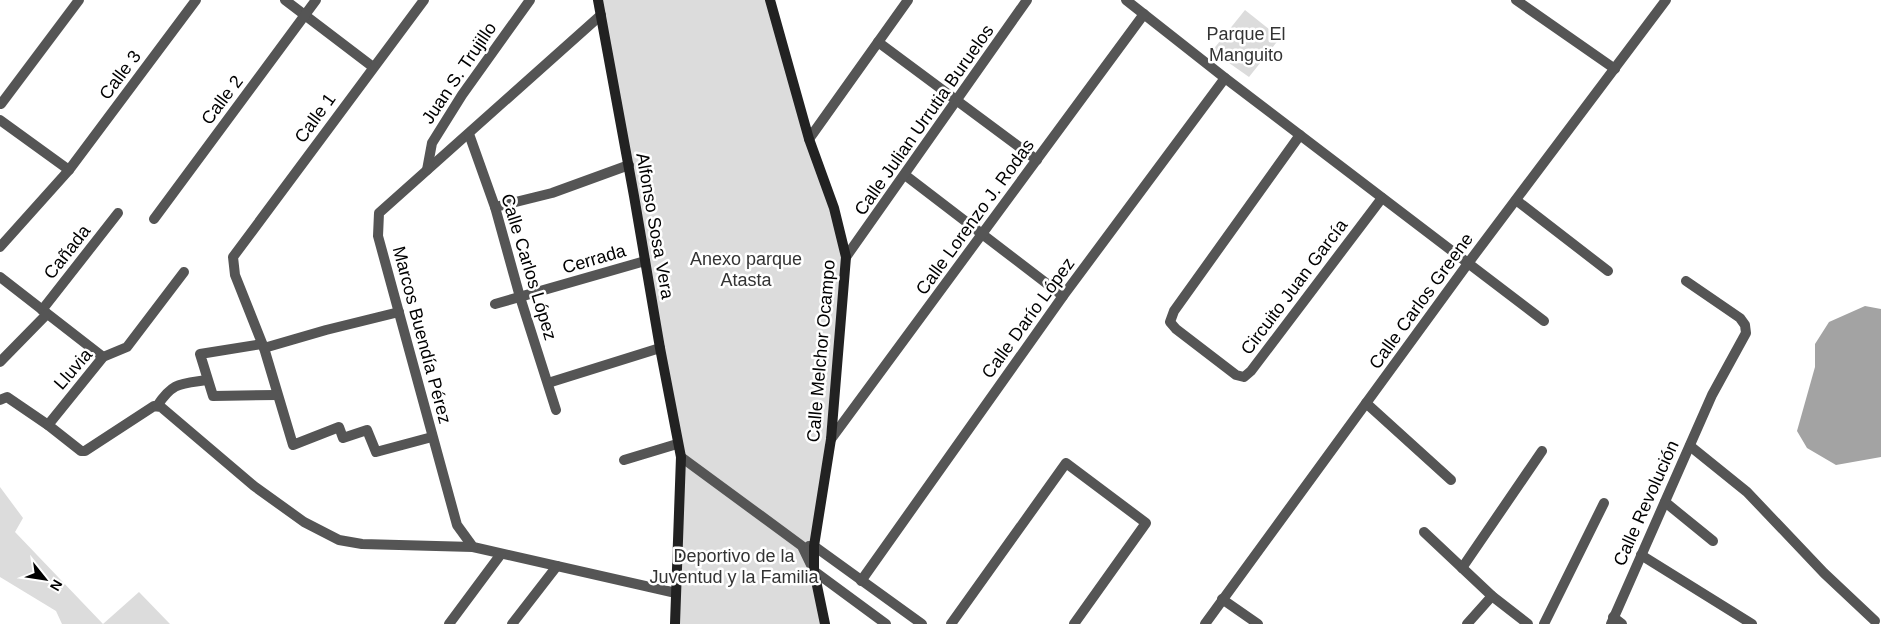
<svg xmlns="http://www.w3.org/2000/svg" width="1881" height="624" font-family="Helvetica,sans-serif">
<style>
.green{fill:#dcdcdc}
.water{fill:#a3a3a3}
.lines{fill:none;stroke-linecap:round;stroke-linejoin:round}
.street{stroke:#555;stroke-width:10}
.secondary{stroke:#222;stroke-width:10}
.labels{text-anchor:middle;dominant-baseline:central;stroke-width:5;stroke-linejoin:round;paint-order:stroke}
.park-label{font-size:18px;fill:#333;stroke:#fff}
.street-label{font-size:18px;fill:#000;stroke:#fff}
</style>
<rect width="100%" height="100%" fill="#fff"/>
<g class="green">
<path d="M598,0H770L846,257L814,546L825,624H675L681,457Z"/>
<path d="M1245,10L1280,38L1249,77L1212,51Z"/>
<path d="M0,487L23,518L15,532L103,624L139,592L170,624H62L56,611L0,577Z"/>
</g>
<path class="water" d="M1865,306L1881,309V457L1836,465L1807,448L1797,431L1815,367V344L1829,322Z"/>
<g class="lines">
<g class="street">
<path d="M285,0L373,67"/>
<path d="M424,0L233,257L235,275L264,348L293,445L339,427L343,438L367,430L376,452L432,437"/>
<path d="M1126,0L1225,78L1544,321"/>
<path d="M1516,0L1615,69"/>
<path d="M601,15L379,213L378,236L457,525L473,547L676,593"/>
<path d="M878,42L1037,160"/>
<path d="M1,104L79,0"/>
<path d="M0,120L69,170"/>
<path d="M469,134L495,207L520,297L556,410"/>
<path d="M1300,135L1174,311L1170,322L1176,329L1236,375L1244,377L1251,371L1382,198"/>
<path d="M809,139L908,0"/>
<path d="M427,170L432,143L462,95L530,0"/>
<path d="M905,175L1063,296"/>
<path d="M1516,200L1608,271"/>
<path d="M495,207L552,193L629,165"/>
<path d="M154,219L316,0"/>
<path d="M0,247L69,170L196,0"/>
<path d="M846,257L1027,0"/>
<path d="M0,277L103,357"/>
<path d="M495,304L645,261"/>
<path d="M42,310L118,213"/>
<path d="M262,344L200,354L213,396L277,395"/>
<path d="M264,348L326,330L399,312"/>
<path d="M0,362L47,314"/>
<path d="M548,383L660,348"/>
<path d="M0,400L7,397L48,425L81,451H85L154,406L161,407L254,486L304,522L339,540L362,544L473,547"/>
<path d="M1366,403L1451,480"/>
<path d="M157,406C173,382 180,384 207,380"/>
<path d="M48,425L103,357L127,347L184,272"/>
<path d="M831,439L1144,14"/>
<path d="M1690,446L1747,492L1824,573L1875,621"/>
<path d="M681,457L802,546L814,571L886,624"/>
<path d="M624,460L677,444"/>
<path d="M1665,502L1713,541"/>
<path d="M1424,532L1492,596L1528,624"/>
<path d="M809,546H814L922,624"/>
<path d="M1641,555L1752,624"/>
<path d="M1462,568L1542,451"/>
<path d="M861,581L1063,296L1225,78"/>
<path d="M1222,599L1258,624"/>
<path d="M1613,617L1622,624"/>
<path d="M449,624L501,554"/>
<path d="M512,624L557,566"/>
<path d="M951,624L1066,463L1146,523L1074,624"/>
<path d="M1205,624L1469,262L1666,0"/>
<path d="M1467,624L1492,596"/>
<path d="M1544,624L1604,503"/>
<path d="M1611,624L1712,395L1746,333L1745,325L1740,318L1686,281"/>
</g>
<g class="secondary">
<path d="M598,0L634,196L660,348L681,457L675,624"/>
<path d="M770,0L809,139L834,208L846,257L831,439L814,546V571L825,624"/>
</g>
</g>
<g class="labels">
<g class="park-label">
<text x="1246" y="34">Parque El<tspan x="1246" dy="21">Manguito</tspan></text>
<text x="746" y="259">Anexo parque<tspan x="746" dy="21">Atasta</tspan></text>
<text x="734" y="556">Deportivo de la<tspan x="734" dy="21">Juventud y la Familia</tspan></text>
</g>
<g class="street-label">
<text transform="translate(459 73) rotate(-56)">Juan S. Trujillo</text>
<text transform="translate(120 75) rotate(-53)">Calle 3</text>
<text transform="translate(222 100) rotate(-53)">Calle 2</text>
<text transform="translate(315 118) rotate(-54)">Calle 1</text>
<text transform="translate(924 120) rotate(-55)">Calle Julian Urrutia Buruelos</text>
<text transform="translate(975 217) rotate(-54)">Calle Lorenzo J. Rodas</text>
<text transform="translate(655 226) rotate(80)">Alfonso Sosa Vera</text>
<text transform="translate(67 252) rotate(-52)">Cañada</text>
<text transform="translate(594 259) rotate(-16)">Cerrada</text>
<text transform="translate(529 267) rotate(73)">Calle Carlos López</text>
<text transform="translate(1294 287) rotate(-53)">Circuito Juan García</text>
<text transform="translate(1421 301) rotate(-54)">Calle Carlos Greene</text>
<text transform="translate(1028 318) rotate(-54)">Calle Darío López</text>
<text transform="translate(422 335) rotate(75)">Marcos Buendía Pérez</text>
<text transform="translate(821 351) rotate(-85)">Calle Melchor Ocampo</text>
<text transform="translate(73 369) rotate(-49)">Lluvia</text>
<text transform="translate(1646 503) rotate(-66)">Calle Revolución</text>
</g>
</g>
<g transform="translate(45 579) rotate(120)" stroke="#ffffff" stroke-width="4" paint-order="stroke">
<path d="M0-4L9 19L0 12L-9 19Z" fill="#000000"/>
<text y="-8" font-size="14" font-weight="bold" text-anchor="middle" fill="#000000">N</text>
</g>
</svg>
